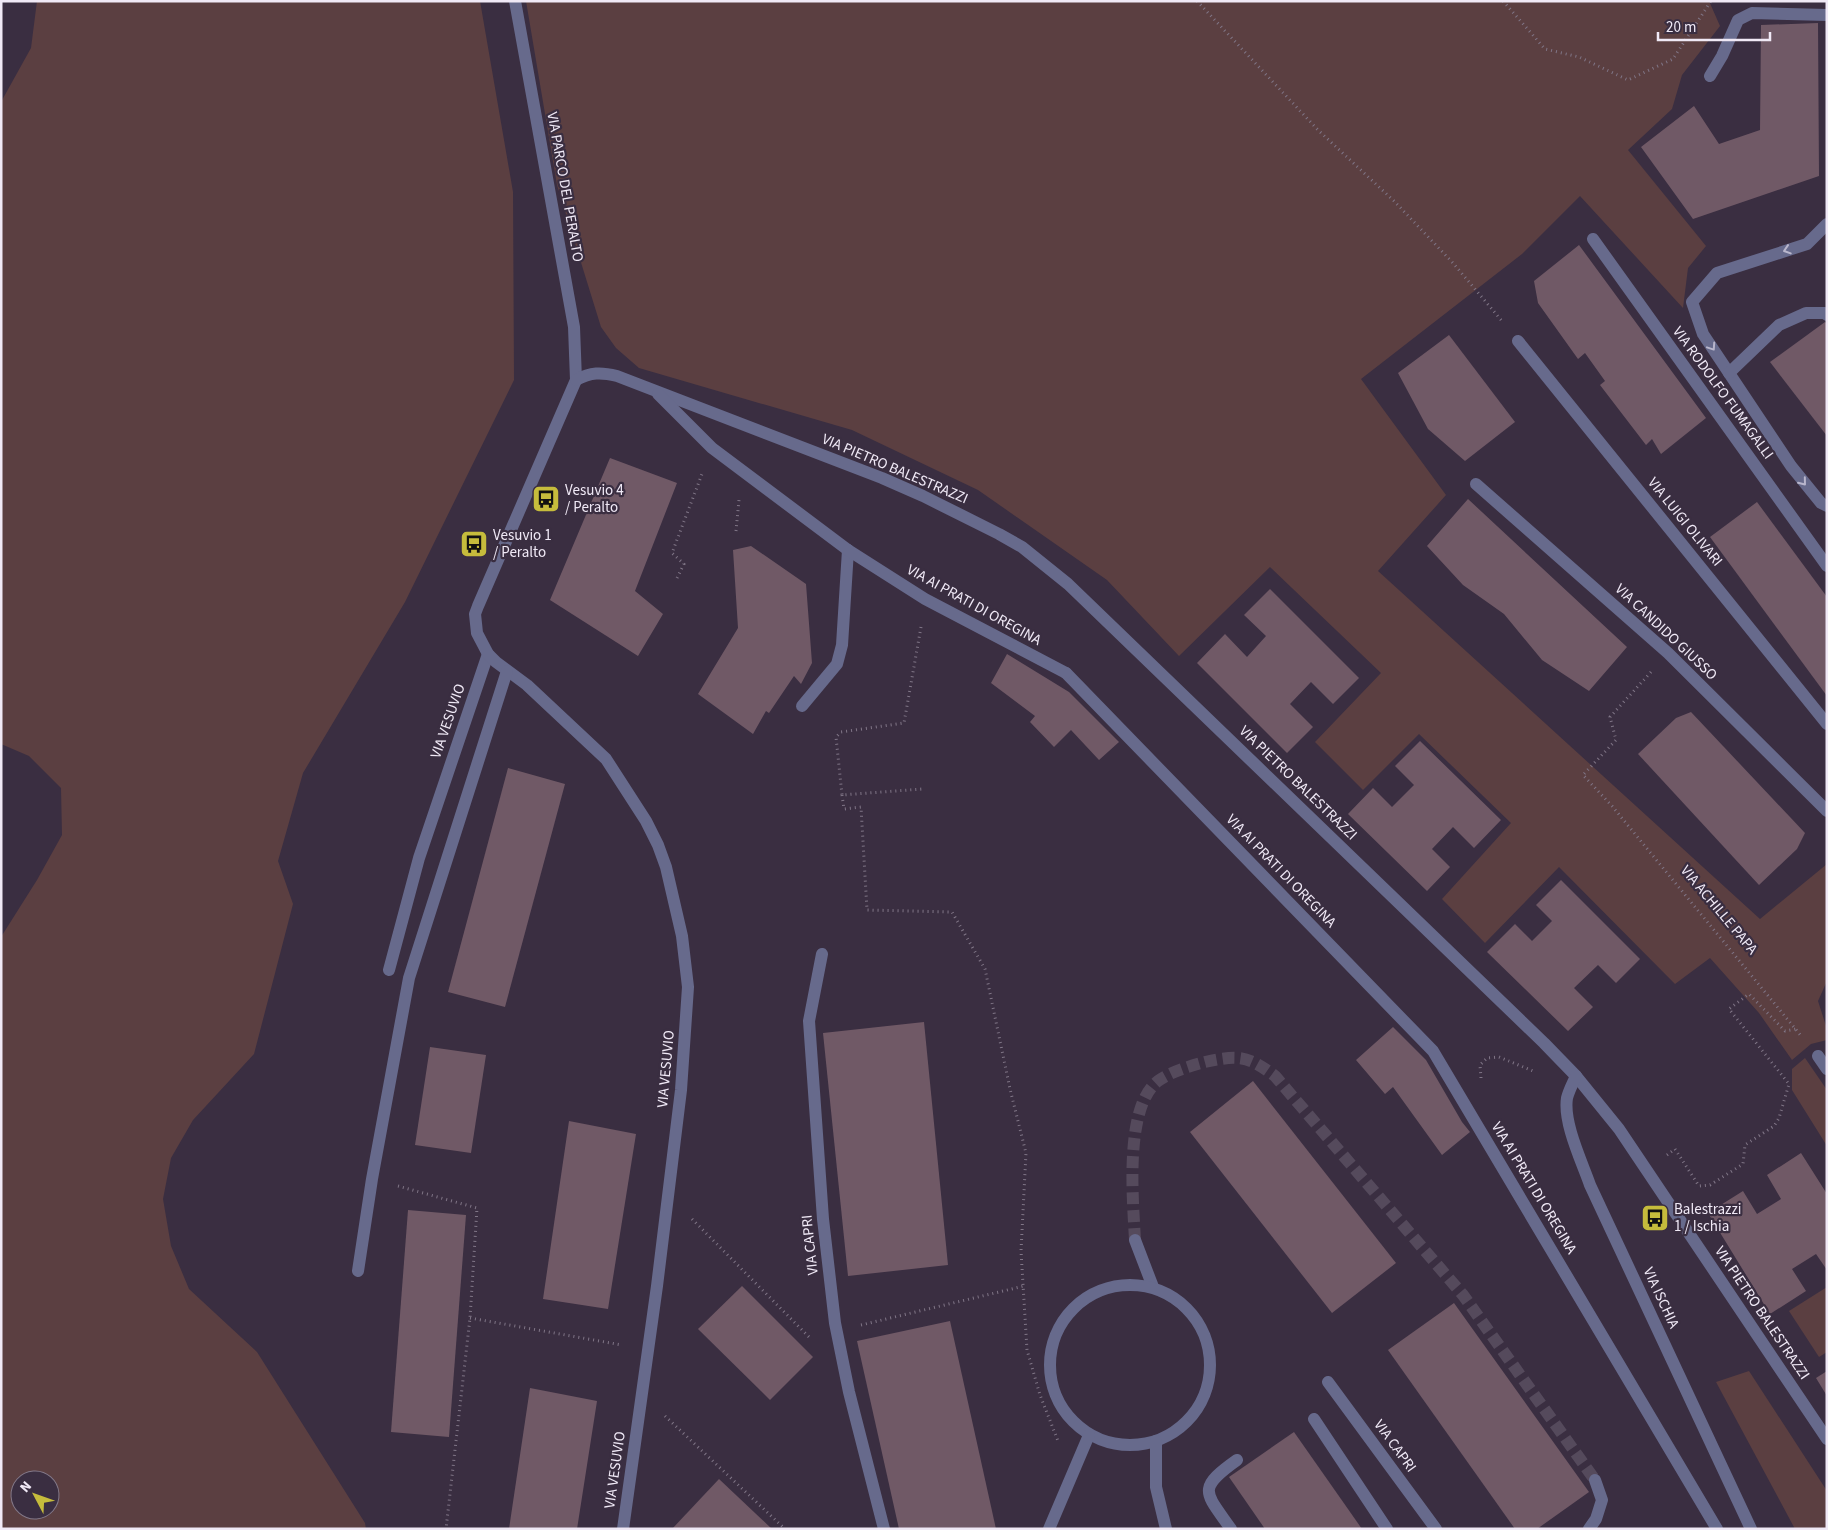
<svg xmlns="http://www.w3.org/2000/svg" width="1828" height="1530" font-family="'Source Sans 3',sans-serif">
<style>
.green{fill:#5b3f41;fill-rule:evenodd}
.building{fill:#705966}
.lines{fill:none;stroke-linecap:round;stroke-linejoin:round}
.minor-tunnel{stroke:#554a5c;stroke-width:12;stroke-dasharray:12 6;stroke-linecap:butt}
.path{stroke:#807687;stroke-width:3;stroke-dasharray:1 4;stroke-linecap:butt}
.service{stroke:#676a8c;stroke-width:12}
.pedestrian{stroke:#676a8c;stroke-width:12}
.minor{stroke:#676a8c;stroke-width:12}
.oneway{stroke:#b9b6cc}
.labels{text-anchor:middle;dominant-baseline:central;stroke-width:4.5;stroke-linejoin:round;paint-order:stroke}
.street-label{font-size:15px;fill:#f0e9f6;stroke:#3a2e41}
.poi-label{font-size:15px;fill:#f0e9f6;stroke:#3a2e41;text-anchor:start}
</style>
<rect width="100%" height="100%" fill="#3a2e41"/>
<g class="green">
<path d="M37,1H480L513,192L514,380L405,602L303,773L278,861L293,904L254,1054L193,1120L171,1158L163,1199L171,1246L189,1289L257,1352L365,1523L366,1529H1V937L37,880L62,835L61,788L29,756L1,744V102L31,48ZM20,1480H50V1510H20Z"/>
<path d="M526,1H1709L1720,26L1682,75L1672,109L1628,150L1706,246L1688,268L1683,308L1580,196L1522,254L1361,379L1446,495L1378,571L1760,919L1827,864V981L1818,1001L1827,1029V1040L1811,1044L1792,1060L1759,1013L1710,958L1675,984L1559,867L1485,943L1442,899L1511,823L1419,734L1363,790L1315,742L1381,673L1270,567L1179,656L1107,580L978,490L852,430L639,368L616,348L601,327L557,185Z"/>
<path d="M1805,1058L1827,1090V1146L1792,1090V1069Z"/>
<path d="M1827,1287V1352L1819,1357L1789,1311Z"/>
<path d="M1749,1371L1827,1491V1529H1795L1716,1382Z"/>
</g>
<g class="building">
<path d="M1818,23L1819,176L1693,219L1641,147L1694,106L1719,144L1760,130L1761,25Z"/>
<path d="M1579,245L1706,418L1661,454L1652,439L1646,445L1600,385L1605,381L1585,353L1578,359L1538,303L1534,281Z"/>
<path d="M1825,322L1827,324V436L1770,362Z"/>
<path d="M1449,335L1515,422L1465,461L1428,429L1398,373Z"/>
<path d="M610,458L677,483L635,591L663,614L638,656L550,600Z"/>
<path d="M1468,499L1627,647L1589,691L1542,660L1504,614L1463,585L1427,546Z"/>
<path d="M1757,502L1827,597V696L1710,537Z"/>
<path d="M751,546L806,584L812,663L801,684L794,676L769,713L766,711L753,734L698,694L738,628L733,550Z"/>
<path d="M1270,589L1359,678L1333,704L1311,682L1290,704L1313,727L1287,753L1197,663L1225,634L1247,657L1266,636L1244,615Z"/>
<path d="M1007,654L1069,692L1119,742L1099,760L1071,730L1054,747L1030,722L1035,716L991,683Z"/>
<path d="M1691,712L1805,833L1797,849L1759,885L1638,754L1676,718Z"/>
<path d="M1420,741L1501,820L1474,848L1453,827L1432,849L1450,867L1427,891L1348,814L1373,788L1392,807L1414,785L1395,766Z"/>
<path d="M508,768L565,784L505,1007L448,992Z"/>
<path d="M1561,880L1640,959L1616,983L1598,965L1574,988L1593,1007L1568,1031L1487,952L1515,924L1532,941L1552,921L1536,905Z"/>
<path d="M924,1022L948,1265L848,1276L823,1033Z"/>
<path d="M1393,1027L1426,1060L1462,1122L1470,1132L1442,1155L1393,1087L1385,1094L1356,1060Z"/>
<path d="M430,1047L486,1055L471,1153L415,1145Z"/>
<path d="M1253,1081L1396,1263L1332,1313L1190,1132Z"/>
<path d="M569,1121L636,1134L608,1309L543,1299Z"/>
<path d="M1801,1153L1827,1194V1270L1816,1254L1792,1269L1806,1291L1770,1314L1708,1213L1743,1191L1757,1214L1781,1199L1767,1175Z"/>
<path d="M408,1210L466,1215L449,1437L391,1432Z"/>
<path d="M742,1286L813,1357L770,1400L698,1329Z"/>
<path d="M1454,1303L1589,1492L1537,1529H1515L1388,1350Z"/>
<path d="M950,1321L996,1529H899L857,1341Z"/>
<path d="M1827,1371V1396L1816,1378Z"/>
<path d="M530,1388L597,1401L577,1529H509Z"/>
<path d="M1294,1432L1362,1529H1265L1229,1477Z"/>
<path d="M719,1479L772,1529H672Z"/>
</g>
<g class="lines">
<path class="minor-tunnel" d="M1135,1240C1133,1200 1124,1107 1158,1081C1170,1072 1190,1066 1205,1062C1238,1055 1247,1055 1275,1076L1463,1295L1595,1480"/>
<g class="path">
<path d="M1197,1L1318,130L1394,201L1453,263L1502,321"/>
<path d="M1503,1L1545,49L1579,57L1628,80L1673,59L1711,1"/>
<path d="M736,531L739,500"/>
<path d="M677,578L684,564L672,553L702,474"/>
<path d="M921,627L904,723L841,732L836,737L842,795L922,789"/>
<path d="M1651,672L1610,717L1616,740L1583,775L1612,806L1802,1037"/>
<path d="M842,795L844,809L861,807L867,910L952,912L985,969L1010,1089L1026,1153L1021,1251L1027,1350L1040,1395L1058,1441"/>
<path d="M1481,1078L1480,1065L1487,1058L1499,1057L1533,1071"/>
<path d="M1667,1155L1675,1149L1699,1186L1710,1185L1743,1164L1745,1145L1774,1126L1779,1118L1789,1084L1729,1009L1749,994L1785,1031L1796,1029"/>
<path d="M398,1186L477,1208L470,1318L446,1529"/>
<path d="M692,1219L811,1339"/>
<path d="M470,1318L622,1345"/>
<path d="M861,1325L1024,1286"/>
<path d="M665,1416L785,1529"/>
</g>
<g class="service">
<path d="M802,706L837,664L842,645L848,550"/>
<path d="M389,970L419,858L488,654"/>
<path d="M1314,1419L1387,1529"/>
<path d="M1231,1529C1205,1492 1196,1489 1237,1460"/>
</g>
<path class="pedestrian" d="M1066,673L1433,1051L1717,1529"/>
<g class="minor">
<path d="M515,1L574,327L576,380L478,606L475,614L477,633L488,654L496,662L527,685L606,759L646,821L658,845L666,867L682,936L688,987L681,1090L657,1286L623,1529"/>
<path d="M1710,76L1722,56L1738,20L1752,13L1827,15"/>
<path d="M1827,224L1807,244L1717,273L1692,302L1703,334L1791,466L1821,503L1827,506"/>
<path d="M1593,239L1827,566"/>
<path d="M1518,341L1827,724"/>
<path d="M1729,373L1779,325L1806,313H1825L1827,315"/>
<path d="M576,380C591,372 601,372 617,376L882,478L923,496L999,534L1022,547L1068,584L1544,1043L1576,1076L1619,1129L1827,1439"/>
<path d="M658,394L712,448L848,550L925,599L1066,673"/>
<path d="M1476,484L1668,653L1827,811"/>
<path d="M822,954L809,1021L823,1219L835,1323L849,1392L884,1529"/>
<path d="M1818,1056L1827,1069"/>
<path d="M1576,1076C1573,1083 1569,1090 1567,1098C1563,1123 1582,1162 1590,1185L1751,1529"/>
<path d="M1135,1240L1153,1287"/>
<path d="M358,1271L372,1179L409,978L507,671"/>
<circle cx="1130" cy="1365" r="80"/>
<path d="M1328,1382L1436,1529"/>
<path d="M1156,1441V1487L1166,1529"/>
<path d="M1049,1529L1089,1435"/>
<path d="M1589,1529L1596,1519L1602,1500L1595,1480"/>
</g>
</g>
<defs><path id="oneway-chevron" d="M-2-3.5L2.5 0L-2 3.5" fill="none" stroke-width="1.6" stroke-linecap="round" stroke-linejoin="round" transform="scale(1.25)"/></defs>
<g class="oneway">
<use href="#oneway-chevron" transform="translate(1787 250) rotate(162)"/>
<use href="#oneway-chevron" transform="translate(1712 347) rotate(56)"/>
<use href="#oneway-chevron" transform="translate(1803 482) rotate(51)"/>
</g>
<defs>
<g id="bus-square" transform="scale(1.4375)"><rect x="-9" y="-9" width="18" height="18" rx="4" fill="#c6bc3c" stroke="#3a2e41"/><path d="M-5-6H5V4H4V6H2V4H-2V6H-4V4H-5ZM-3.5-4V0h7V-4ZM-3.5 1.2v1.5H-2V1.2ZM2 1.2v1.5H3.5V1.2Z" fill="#111"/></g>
</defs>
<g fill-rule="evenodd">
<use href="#bus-square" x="546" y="499"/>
<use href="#bus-square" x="474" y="544"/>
<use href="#bus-square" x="1655" y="1218"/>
</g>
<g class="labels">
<g class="street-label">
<text transform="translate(565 187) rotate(80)">VIA PARCO DEL PERALTO</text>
<text transform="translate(1723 393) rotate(54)">VIA RODOLFO FUMAGALLI</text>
<text transform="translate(895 469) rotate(23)">VIA PIETRO BALESTRAZZI</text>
<text transform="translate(1685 522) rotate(51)">VIA LUIGI OLIVARI</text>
<text transform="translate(974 605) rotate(29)">VIA AI PRATI DI OREGINA</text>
<text transform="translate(1666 632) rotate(43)">VIA CANDIDO GIUSSO</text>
<text transform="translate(448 721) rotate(-71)">VIA VESUVIO</text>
<text transform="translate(1298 783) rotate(44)">VIA PIETRO BALESTRAZZI</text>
<text transform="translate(1281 871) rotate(46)">VIA AI PRATI DI OREGINA</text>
<text transform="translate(1719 910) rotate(50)">VIA ACHILLE PAPA</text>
<text transform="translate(666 1069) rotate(-85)">VIA VESUVIO</text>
<text transform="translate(1534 1188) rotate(59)">VIA AI PRATI DI OREGINA</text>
<text transform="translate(810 1245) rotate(-96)">VIA CAPRI</text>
<text transform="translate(1661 1298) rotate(65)">VIA ISCHIA</text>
<text transform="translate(1762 1313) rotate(56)">VIA PIETRO BALESTRAZZI</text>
<text transform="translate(1395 1446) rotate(54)">VIA CAPRI</text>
<text transform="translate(615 1470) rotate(-82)">VIA VESUVIO</text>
</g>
<g class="poi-label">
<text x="565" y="490">Vesuvio 4<tspan x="565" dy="17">/ Peralto</tspan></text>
<text x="493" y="535">Vesuvio 1<tspan x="493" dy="17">/ Peralto</tspan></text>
<text x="1674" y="1209">Balestrazzi<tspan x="1674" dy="17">1 / Ischia</tspan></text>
</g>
</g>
<rect width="1828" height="1530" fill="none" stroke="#f0e9f6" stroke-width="5"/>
<g transform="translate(35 1495) rotate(311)"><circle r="24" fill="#3a2e41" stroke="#837989"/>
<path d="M0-4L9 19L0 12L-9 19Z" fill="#c6bc3c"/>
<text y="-8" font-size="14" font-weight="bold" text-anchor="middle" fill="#f0e9f6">N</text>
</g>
<path d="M1658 32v8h112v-8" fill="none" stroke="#f0e9f6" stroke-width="2.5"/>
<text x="1666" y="32" font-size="15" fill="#f0e9f6" stroke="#3a2e41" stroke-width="4" paint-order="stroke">20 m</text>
</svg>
